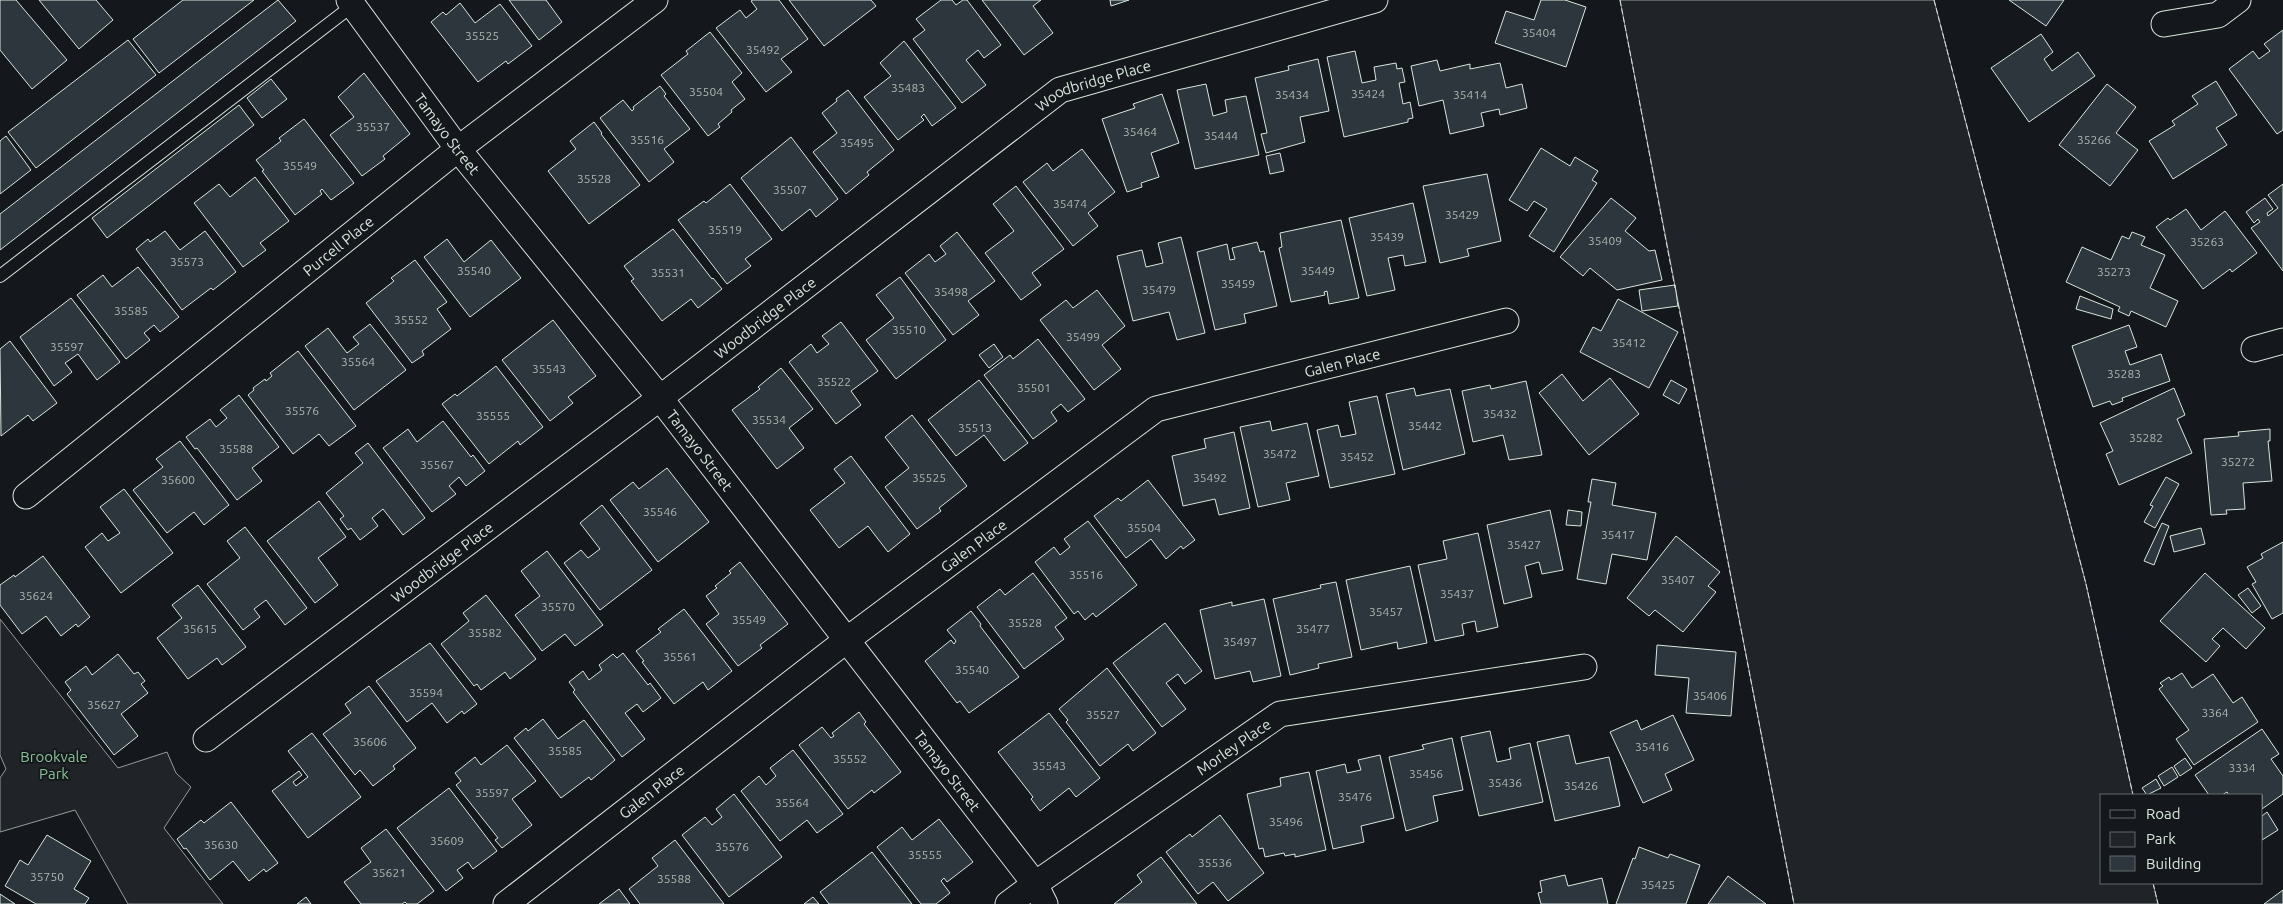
<svg xmlns="http://www.w3.org/2000/svg" width="2283" height="904" font-family="Ubuntu,sans-serif">
<style>
.green{fill:#202428;stroke:#939e99}
.building{fill:#2c363c;stroke:#d8e6dc}
.lines{fill:none;stroke-linecap:round;stroke-linejoin:round}
.service-casing{stroke:#d8e6dc;stroke-width:14}
.minor-casing{stroke:#d8e6dc;stroke-width:27}
.service{stroke:#14181c;stroke-width:12}
.minor{stroke:#14181c;stroke-width:25}
.fence{stroke:#d8e6dc;stroke-width:1;stroke-dasharray:6 2.5;stroke-linecap:butt}
.labels{text-anchor:middle;dominant-baseline:central;stroke-width:4;stroke-linejoin:round;paint-order:stroke}
.number-label{font-size:12px;fill:#adbab4}
.street-label{font-size:15px;fill:#d8e6dc;stroke:#14181c}
.park-label{font-size:15px;fill:#8ac095;stroke:#14181c}
</style>
<rect width="100%" height="100%" fill="#14181c"/>
<g class="green">
<path d="M1620,0H1934L2086,584L2133,795H2102V883H2153L2158,904H1794Z"/>
<path d="M0,619L118,768L167,752L176,773L191,787L164,828L223,904H128L75,810L0,832V778L6,769L0,755Z"/>
</g>
<g class="building">
<path d="M0,0H16L67,60L32,89L0,50Z"/>
<path d="M39,0H96L113,20L79,49Z"/>
<path d="M183,0H254L159,73L133,39Z"/>
<path d="M278,0L296,21L0,250V214Z"/>
<path d="M509,0H546L562,22L539,40Z"/>
<path d="M753,0H779L808,39L781,59L792,72L766,92L716,28L740,10L746,18L757,9L751,1Z"/>
<path d="M789,0H871L876,6L824,46Z"/>
<path d="M941,0H952L956,5L963,0H967L1001,45L984,58L978,50L966,60L986,85L962,103L913,39L925,30L916,19Z"/>
<path d="M982,0H1041L1033,6L1053,33L1024,55Z"/>
<path d="M1110,0H1129L1111,6Z"/>
<path d="M1541,0H1565L1586,7L1566,67L1495,43L1506,11L1534,20Z"/>
<path d="M2009,0H2064L2046,26Z"/>
<path d="M460,3L475,23L500,4L532,46L508,64L506,61L478,82L431,22L443,12L446,15Z"/>
<path d="M2283,30V130L2277,134L2229,69L2253,51L2259,59L2270,51L2264,44Z"/>
<path d="M710,32L742,73L732,82L745,99L731,110L732,112L718,124L720,127L708,136L661,75L688,54L686,51Z"/>
<path d="M2041,34L2053,52L2044,59L2052,71L2078,52L2095,76L2029,122L1991,68Z"/>
<path d="M128,40L156,75L36,168L8,132Z"/>
<path d="M904,41L956,108L932,126L924,114L921,117L924,120L898,140L864,97L891,76L880,63Z"/>
<path d="M1355,51L1362,83L1376,80L1374,67L1396,63L1397,69L1402,68L1405,82L1399,83L1403,104L1410,102L1413,118L1408,119V122L1344,137L1327,57Z"/>
<path d="M1318,59L1329,111L1300,117L1305,142L1266,153L1261,134L1267,133L1255,78L1289,70L1288,66Z"/>
<path d="M1437,60L1440,71L1470,64V69L1500,63L1506,88L1522,84L1527,108L1500,115L1499,109L1481,113L1484,126L1450,134L1443,100L1419,106L1411,66Z"/>
<path d="M364,73L410,134L383,156L385,159L362,176L330,135L354,117L338,97Z"/>
<path d="M271,79L287,99L262,118L247,98Z"/>
<path d="M2216,81L2237,115L2216,128L2227,145L2173,179L2149,141L2175,125L2172,121L2198,104L2192,96Z"/>
<path d="M1206,84L1213,116L1227,112L1225,100L1246,96L1259,155L1195,169L1177,90Z"/>
<path d="M2107,84L2136,107L2116,133L2138,150L2110,186L2059,145Z"/>
<path d="M660,86L666,94L664,96L690,129L664,149L674,162L649,182L600,118L623,100L632,111L634,109L633,107Z"/>
<path d="M848,90L894,150L867,172L869,175L846,194L813,152L837,133L822,113L837,101L836,99Z"/>
<path d="M1162,94L1179,143L1151,153L1159,177L1141,183L1142,187L1127,192L1102,119L1135,108L1133,104Z"/>
<path d="M239,105L254,125L107,238L92,218Z"/>
<path d="M304,119L354,183L331,200L322,189L320,191L322,194L295,215L262,171L264,170L256,160L281,141L279,138Z"/>
<path d="M594,122L602,133L601,134L640,185L589,224L548,171L576,149L570,141Z"/>
<path d="M6,136L31,170L0,194V141Z"/>
<path d="M791,137L838,199L816,217L810,209L782,231L741,178Z"/>
<path d="M1541,148L1570,166L1575,157L1598,171L1592,180L1597,183L1554,252L1529,236L1547,209L1534,201L1527,211L1509,200Z"/>
<path d="M1082,149L1115,192L1088,213L1098,226L1073,246L1023,182L1047,163L1053,171Z"/>
<path d="M1280,153L1284,171L1270,174L1266,156Z"/>
<path d="M1487,174L1501,241L1467,249L1469,256L1440,263L1423,186Z"/>
<path d="M255,177L289,221L260,243L266,250L243,267L194,203L219,184L230,197Z"/>
<path d="M730,184L772,239L745,259L751,266L727,284L678,220L704,201L706,203Z"/>
<path d="M2283,184V271L2251,228L2260,222L2258,219L2254,223L2246,212L2265,198L2273,209L2267,213L2268,216L2278,208L2268,195Z"/>
<path d="M1016,186L1064,249L1032,273L1041,285L1021,300L985,253L1014,231L993,204Z"/>
<path d="M1611,198L1636,218L1625,231L1649,251L1655,250L1662,280L1617,290L1590,268L1583,276L1560,257Z"/>
<path d="M1413,203L1426,262L1405,266L1403,255L1388,258L1395,290L1367,296L1349,218Z"/>
<path d="M2186,209L2201,230L2225,211L2257,253L2232,272L2230,269L2203,289L2156,227L2168,218L2170,220Z"/>
<path d="M1341,220L1359,298L1329,304L1327,291L1324,292L1325,295L1291,302L1279,248L1282,247L1280,233Z"/>
<path d="M673,229L712,279L713,278L722,289L698,308L691,299L662,321L631,281L634,279L624,266Z"/>
<path d="M165,231L180,250L205,231L236,272L213,290L211,288L182,310L136,249L148,239L150,242Z"/>
<path d="M957,232L995,281L968,301L979,315L953,335L905,273L929,254L935,262L946,254L940,246Z"/>
<path d="M2132,232L2145,237L2141,245L2165,255L2150,288L2178,301L2166,327L2131,311L2129,316L2118,311L2120,307L2066,282L2082,247L2111,260L2122,236L2129,239Z"/>
<path d="M1181,237L1205,333L1177,340L1169,312L1133,321L1117,256L1142,250L1146,267L1163,263L1158,243Z"/>
<path d="M447,239L464,262L491,240L521,278L470,317L424,257Z"/>
<path d="M1257,242L1260,252L1264,251L1277,306L1244,314L1246,323L1215,330L1197,252L1227,244L1230,260L1235,259L1232,248Z"/>
<path d="M415,260L447,302L437,309L451,329L422,351L424,355L412,363L366,303L394,281L391,278Z"/>
<path d="M138,267L179,317L160,332L154,325L144,333L150,340L126,359L77,295L103,275L112,287Z"/>
<path d="M900,277L946,340L896,379L866,340L894,318L876,295Z"/>
<path d="M1675,285L1678,306L1642,311L1639,290Z"/>
<path d="M1097,290L1125,326L1102,345L1121,369L1094,390L1040,320L1066,300L1073,308Z"/>
<path d="M2080,296L2113,309L2111,319L2076,309Z"/>
<path d="M71,298L120,362L97,380L78,354L65,363L72,372L54,386L20,337Z"/>
<path d="M1618,299L1678,332L1649,388L1580,352L1593,327L1601,331Z"/>
<path d="M553,320L596,376L568,397L573,403L550,421L502,360Z"/>
<path d="M841,322L878,371L851,391L861,405L836,424L789,362L811,344L817,353L829,344L822,336Z"/>
<path d="M370,324L406,370L354,410L305,346L328,328L347,353L359,344L353,337Z"/>
<path d="M2129,325L2137,347L2125,351L2130,365L2161,354L2170,381L2122,398L2123,401L2112,405L2110,401L2093,407L2072,346Z"/>
<path d="M1038,339L1085,399L1068,412L1061,404L1051,412L1057,421L1033,439L984,375L1010,355L1013,359Z"/>
<path d="M10,341L57,403L33,421L28,415L1,436L0,349Z"/>
<path d="M994,344L1003,357L989,368L979,355Z"/>
<path d="M298,351L356,426L329,446L319,434L293,454L248,395L254,390L253,388L265,379L266,381L272,376L270,373Z"/>
<path d="M496,366L543,427L520,445L518,441L489,464L442,404L455,394L457,396Z"/>
<path d="M781,368L813,409L789,428L804,448L777,469L732,410L760,389L758,387Z"/>
<path d="M1562,374L1583,401L1610,378L1639,414L1589,455L1539,393Z"/>
<path d="M979,380L1028,443L1004,461L984,435L956,456L928,420Z"/>
<path d="M1671,380L1687,389L1679,404L1663,395Z"/>
<path d="M1526,381L1542,455L1509,460L1503,435L1473,442L1462,391L1490,385L1491,389Z"/>
<path d="M1414,388L1416,396L1450,389L1465,454L1403,470L1386,394Z"/>
<path d="M2174,388L2185,415L2177,419L2192,453L2119,485L2106,454L2113,451L2100,423Z"/>
<path d="M239,395L279,447L252,468L262,481L237,500L197,448L195,449L186,437L210,419L216,427L227,418L220,410Z"/>
<path d="M1377,396L1395,474L1330,488L1317,430L1338,425L1341,437L1356,434L1349,402Z"/>
<path d="M912,415L967,486L939,508L941,511L917,529L885,487L909,468L885,437Z"/>
<path d="M443,421L471,457L473,455L485,471L466,486L459,477L449,486L456,494L432,512L383,448L408,429L417,442Z"/>
<path d="M1270,421L1272,431L1307,423L1319,476L1286,483L1290,500L1258,507L1240,427Z"/>
<path d="M2270,429V441H2268L2272,481L2243,483L2245,509L2226,510L2227,514L2211,515L2204,439L2239,436L2238,432Z"/>
<path d="M1234,432L1250,508L1219,515L1215,499L1183,506L1172,456L1206,448L1204,439Z"/>
<path d="M180,441L229,505L204,525L194,512L167,533L133,490L163,467L156,459Z"/>
<path d="M368,443L425,518L403,535L383,509L372,518L378,526L360,540L351,528L348,530L340,519L344,516L326,493L363,463L355,453Z"/>
<path d="M851,456L910,534L888,552L868,526L839,548L810,510L845,483L834,469Z"/>
<path d="M667,468L709,522L658,562L610,500L633,482L639,489Z"/>
<path d="M2166,477L2179,484L2155,528L2144,522L2153,506L2150,505Z"/>
<path d="M1592,479L1616,483L1612,505L1656,513L1647,560L1612,554L1606,584L1577,579L1591,502H1588Z"/>
<path d="M1148,480L1195,540L1183,549L1181,546L1166,559L1151,539L1126,558L1094,516L1118,498L1121,501Z"/>
<path d="M124,489L173,553L121,593L85,547L102,533L108,541L120,533L100,507Z"/>
<path d="M319,501L346,537L318,558L338,585L315,603L267,541Z"/>
<path d="M602,505L652,570L600,610L564,563L581,550L588,558L600,549L580,523Z"/>
<path d="M1550,510L1563,570L1542,574L1539,562L1525,566L1532,597L1504,604L1487,525Z"/>
<path d="M1568,510L1582,512L1581,526L1566,525Z"/>
<path d="M1088,521L1137,585L1096,617L1093,613L1085,620L1078,611L1074,614L1035,562L1054,547L1060,555L1070,547L1064,539Z"/>
<path d="M2162,523L2169,526L2154,565L2144,561Z"/>
<path d="M245,527L307,608L285,625L266,600L254,609L260,617L243,630L207,584L240,558L227,541Z"/>
<path d="M2201,528L2205,544L2174,552L2170,536Z"/>
<path d="M1478,533L1498,627L1477,632L1475,621L1462,624L1464,635L1435,641L1418,565L1447,559L1443,541Z"/>
<path d="M1676,536L1720,572L1708,586L1716,592L1683,632L1655,610L1649,616L1627,598Z"/>
<path d="M2283,542V613L2272,619L2252,584L2256,582L2247,567L2263,558L2261,554Z"/>
<path d="M547,551L603,625L575,646L565,634L542,651L515,615L540,596L521,571Z"/>
<path d="M43,556L90,617L78,627L76,624L61,636L46,616L22,634L0,605V585L14,575L15,577Z"/>
<path d="M740,562L788,624L760,645L762,648L738,666L706,624L719,614L706,596L717,588L715,586L731,573L729,571Z"/>
<path d="M1410,566L1427,643L1398,649L1397,642L1361,650L1346,580Z"/>
<path d="M1033,573L1067,618L1055,627L1064,639L1024,669L977,607L1000,589L1005,595Z"/>
<path d="M2205,573L2265,628L2246,649L2223,628L2212,639L2220,646L2206,662L2160,621Z"/>
<path d="M1336,582L1352,657L1318,664L1319,668L1290,675L1273,599L1321,588L1320,585Z"/>
<path d="M198,585L246,647L222,665L217,658L188,679L157,638L182,618L172,605Z"/>
<path d="M2248,588L2261,606L2252,613L2238,595Z"/>
<path d="M486,595L536,659L510,679L505,672L481,690L477,684L474,686L441,644L469,621L463,613Z"/>
<path d="M1264,599L1281,676L1253,682L1250,671L1215,679L1200,610L1232,602V606Z"/>
<path d="M684,609L732,671L708,690L703,682L674,704L642,662L644,661L636,651L661,632L658,629Z"/>
<path d="M971,611L981,624L980,626L1019,677L969,713L960,701L957,703L925,661L951,640L954,644L956,641L947,630Z"/>
<path d="M1165,623L1202,671L1185,684L1178,674L1166,683L1186,709L1162,727L1113,663Z"/>
<path d="M430,643L477,704L464,714L462,711L447,723L432,703L407,722L376,681Z"/>
<path d="M1657,645L1736,652L1731,716L1686,713L1689,678L1655,675Z"/>
<path d="M623,653L648,685L650,683L661,698L643,712L637,704L625,713L645,739L622,757L573,692L575,690L569,682L583,671L589,680L602,670L599,665L613,654L617,658Z"/>
<path d="M118,654L134,674L138,672L145,681L141,684L148,693L121,714L138,736L114,755L67,694L71,690L65,682L86,666L92,675Z"/>
<path d="M1107,668L1156,733L1133,751L1128,744L1100,766L1066,722L1068,720L1059,709Z"/>
<path d="M2182,673L2192,688L2213,674L2233,703L2242,697L2258,722L2194,765L2176,739L2189,730L2159,689L2163,686L2160,683L2169,677L2171,680Z"/>
<path d="M369,686L416,748L393,766L395,769L373,786L360,770L355,775L323,734L351,713L345,704Z"/>
<path d="M859,712L866,722L864,724L901,772L874,793L872,790L848,809L799,745L822,727L831,738L834,736L832,733Z"/>
<path d="M1049,713L1100,778L1076,797L1069,788L1040,811L1031,799L1033,797L998,752Z"/>
<path d="M1673,715L1694,760L1665,774L1672,790L1643,803L1610,732L1637,720L1641,730Z"/>
<path d="M543,719L558,739L584,720L615,760L591,780L589,777L561,798L514,738L526,728L528,731Z"/>
<path d="M2262,729L2279,754L2271,759L2283,776V794L2262,809V795H2229L2227,792L2222,795H2209L2195,775Z"/>
<path d="M1490,731L1497,762L1511,759L1509,748L1530,743L1543,802L1479,816L1461,737Z"/>
<path d="M312,733L361,797L308,838L272,791L299,771L302,775L293,782L296,786L308,777L288,751Z"/>
<path d="M1569,735L1576,764L1609,757L1620,806L1555,821L1537,742Z"/>
<path d="M1452,738L1463,790L1433,796L1438,821L1406,831L1389,757L1424,749L1422,745Z"/>
<path d="M507,745L536,781L512,799L532,825L502,848L495,840L498,838L456,785L461,781L455,773L475,757L481,765Z"/>
<path d="M793,750L843,814L817,833L807,820L780,841L741,791L759,776L766,785L776,776L770,768Z"/>
<path d="M1380,755L1394,818L1361,826L1364,842L1333,849L1316,771L1345,764L1347,773L1361,770L1358,760Z"/>
<path d="M2185,758L2192,768L2180,776L2174,766Z"/>
<path d="M2172,767L2178,777L2164,786L2158,776Z"/>
<path d="M1309,772L1326,850L1295,857V854L1285,856L1284,853L1265,857L1263,848L1259,849L1247,794L1281,786L1280,778Z"/>
<path d="M2156,779L2161,788L2147,795L2142,788Z"/>
<path d="M449,788L497,851L473,869L468,862L457,870L463,878L446,891L397,828Z"/>
<path d="M734,794L782,857L729,897L682,835L705,817L712,825L722,817L716,809Z"/>
<path d="M231,802L278,863L266,872L264,869L249,881L233,861L210,880L186,848L184,849L177,839L201,820L204,823Z"/>
<path d="M2267,812L2278,830L2262,840V816Z"/>
<path d="M1220,815L1264,873L1228,901L1213,882L1198,894L1166,852L1190,834L1192,837Z"/>
<path d="M939,819L973,862L947,882L944,878L941,881L950,893L936,904H921L877,847L902,827L912,840Z"/>
<path d="M386,829L434,891L417,904H407L405,902L402,904H361L344,882L371,862L361,848Z"/>
<path d="M47,835L91,861L74,889L89,898L85,904H36L5,886L20,860L28,865Z"/>
<path d="M675,840L724,904H640L629,889L658,866L652,858Z"/>
<path d="M1639,847L1668,858L1670,854L1700,865L1686,904H1616L1633,858L1635,859Z"/>
<path d="M872,852L912,904H829L820,892Z"/>
<path d="M1161,857L1197,904H1114L1142,882L1137,875Z"/>
<path d="M1565,875L1568,886L1602,878L1608,904H1541L1538,893L1542,892L1540,881Z"/>
<path d="M1728,876L1766,904H1708Z"/>
<path d="M619,889L630,904H599Z"/>
<path d="M2283,890V904H2264Z"/>
<path d="M0,894L15,904H0Z"/>
<path d="M306,897L311,904H297Z"/>
<path d="M813,897L819,904H804Z"/>
</g>
<g class="lines">
<g class="service-casing">
<path id="service" d="M0,276L352,6"/>
</g>
<g class="minor-casing">
<g id="minor">
<path id="s1" d="M349,0L458,149L660,398L1035,884L1045,904"/>
<path d="M2164,24L2218,15L2238,0"/>
<path d="M2254,349L2283,341"/>
<path id="s2" d="M26,496L458,149L655,0"/>
<path id="s3" d="M206,739L660,398L1060,90L1375,0"/>
<path id="s4" d="M506,904L848,639L1156,409L1506,321"/>
<path id="s5" d="M1008,904L1035,884L1280,714L1584,667"/>
</g>
</g>
<use href="#service" class="service"/>
<use href="#minor" class="minor"/>
<g class="fence">
<path d="M1620,0L1675,288"/>
<path d="M1934,0L2086,584L2133,795"/>
<path d="M1678,303L1794,904"/>
<path d="M2153,883L2158,904"/>
</g>
</g>
<g class="labels">
<g class="number-label">
<text x="1539" y="32">35404</text>
<text x="482" y="35">35525</text>
<text x="763" y="49">35492</text>
<text x="908" y="87">35483</text>
<text x="706" y="91">35504</text>
<text x="1368" y="93">35424</text>
<text x="1292" y="94">35434</text>
<text x="1470" y="94">35414</text>
<text x="373" y="126">35537</text>
<text x="1140" y="131">35464</text>
<text x="1221" y="135">35444</text>
<text x="647" y="139">35516</text>
<text x="2094" y="139">35266</text>
<text x="857" y="142">35495</text>
<text x="300" y="165">35549</text>
<text x="594" y="178">35528</text>
<text x="790" y="189">35507</text>
<text x="1070" y="203">35474</text>
<text x="1462" y="214">35429</text>
<text x="725" y="229">35519</text>
<text x="1387" y="236">35439</text>
<text x="1605" y="240">35409</text>
<text x="2207" y="241">35263</text>
<text x="187" y="261">35573</text>
<text x="474" y="270">35540</text>
<text x="1318" y="270">35449</text>
<text x="2114" y="271">35273</text>
<text x="668" y="272">35531</text>
<text x="1238" y="283">35459</text>
<text x="1159" y="289">35479</text>
<text x="951" y="291">35498</text>
<text x="131" y="310">35585</text>
<text x="411" y="319">35552</text>
<text x="909" y="329">35510</text>
<text x="1083" y="336">35499</text>
<text x="1629" y="342">35412</text>
<text x="67" y="346">35597</text>
<text x="358" y="361">35564</text>
<text x="549" y="368">35543</text>
<text x="2124" y="373">35283</text>
<text x="834" y="381">35522</text>
<text x="1034" y="387">35501</text>
<text x="302" y="410">35576</text>
<text x="1500" y="413">35432</text>
<text x="493" y="415">35555</text>
<text x="769" y="419">35534</text>
<text x="1425" y="425">35442</text>
<text x="975" y="427">35513</text>
<text x="2146" y="437">35282</text>
<text x="236" y="448">35588</text>
<text x="1280" y="453">35472</text>
<text x="1357" y="456">35452</text>
<text x="2238" y="461">35272</text>
<text x="437" y="464">35567</text>
<text x="929" y="477">35525</text>
<text x="1210" y="477">35492</text>
<text x="178" y="479">35600</text>
<text x="660" y="511">35546</text>
<text x="1144" y="527">35504</text>
<text x="1618" y="534">35417</text>
<text x="1524" y="544">35427</text>
<text x="1086" y="574">35516</text>
<text x="1678" y="579">35407</text>
<text x="1457" y="593">35437</text>
<text x="36" y="595">35624</text>
<text x="558" y="606">35570</text>
<text x="1386" y="611">35457</text>
<text x="749" y="619">35549</text>
<text x="1025" y="622">35528</text>
<text x="200" y="628">35615</text>
<text x="1313" y="628">35477</text>
<text x="485" y="632">35582</text>
<text x="1240" y="641">35497</text>
<text x="680" y="656">35561</text>
<text x="972" y="669">35540</text>
<text x="426" y="692">35594</text>
<text x="1710" y="695">35406</text>
<text x="104" y="704">35627</text>
<text x="2215" y="712">3364</text>
<text x="1103" y="714">35527</text>
<text x="370" y="741">35606</text>
<text x="1652" y="746">35416</text>
<text x="565" y="750">35585</text>
<text x="850" y="758">35552</text>
<text x="1049" y="765">35543</text>
<text x="2242" y="767">3334</text>
<text x="1426" y="773">35456</text>
<text x="1505" y="782">35436</text>
<text x="1581" y="785">35426</text>
<text x="492" y="792">35597</text>
<text x="1355" y="796">35476</text>
<text x="792" y="802">35564</text>
<text x="1286" y="821">35496</text>
<text x="447" y="840">35609</text>
<text x="221" y="844">35630</text>
<text x="732" y="846">35576</text>
<text x="925" y="854">35555</text>
<text x="1215" y="862">35536</text>
<text x="389" y="872">35621</text>
<text x="47" y="876">35750</text>
<text x="674" y="878">35588</text>
<text x="1658" y="884">35425</text>
</g>
<g class="street-label">
<text stroke="none"><textPath href="#s3" startOffset="1105">Woodbridge Place</textPath></text>
<text stroke="none"><textPath href="#s1" startOffset="166">Tamayo Street</textPath></text>
<text stroke="none"><textPath href="#s2" startOffset="400">Purcell Place</textPath></text>
<text stroke="none"><textPath href="#s3" startOffset="700">Woodbridge Place</textPath></text>
<text stroke="none"><textPath href="#s4" startOffset="1009">Galen Place</textPath></text>
<text stroke="none"><textPath href="#s1" startOffset="571">Tamayo Street</textPath></text>
<text stroke="none"><textPath href="#s4" startOffset="589">Galen Place</textPath></text>
<text stroke="none"><textPath href="#s3" startOffset="295">Woodbridge Place</textPath></text>
<text stroke="none"><textPath href="#s5" startOffset="275">Morley Place</textPath></text>
<text stroke="none"><textPath href="#s1" startOffset="976">Tamayo Street</textPath></text>
<text stroke="none"><textPath href="#s4" startOffset="184">Galen Place</textPath></text>
</g>
<g class="park-label">
<text x="54" y="756">Brookvale<tspan x="54" dy="17">Park</tspan></text>
</g>
</g>
<rect x="2100" y="794" width="162" height="90" fill="#14181c" stroke="#626a69"/>
<rect x="2110" y="810" width="25" height="8" fill="#14181c" stroke="#626a69"/>
<text x="2146" y="819" font-size="15" fill="#d8e6dc">Road</text>
<rect x="2110" y="832" width="25" height="15" fill="#202428" stroke="#626a69"/>
<text x="2146" y="844" font-size="15" fill="#d8e6dc">Park</text>
<rect x="2110" y="856" width="25" height="15" fill="#2c363c" stroke="#626a69"/>
<text x="2146" y="869" font-size="15" fill="#d8e6dc">Building</text>
</svg>
